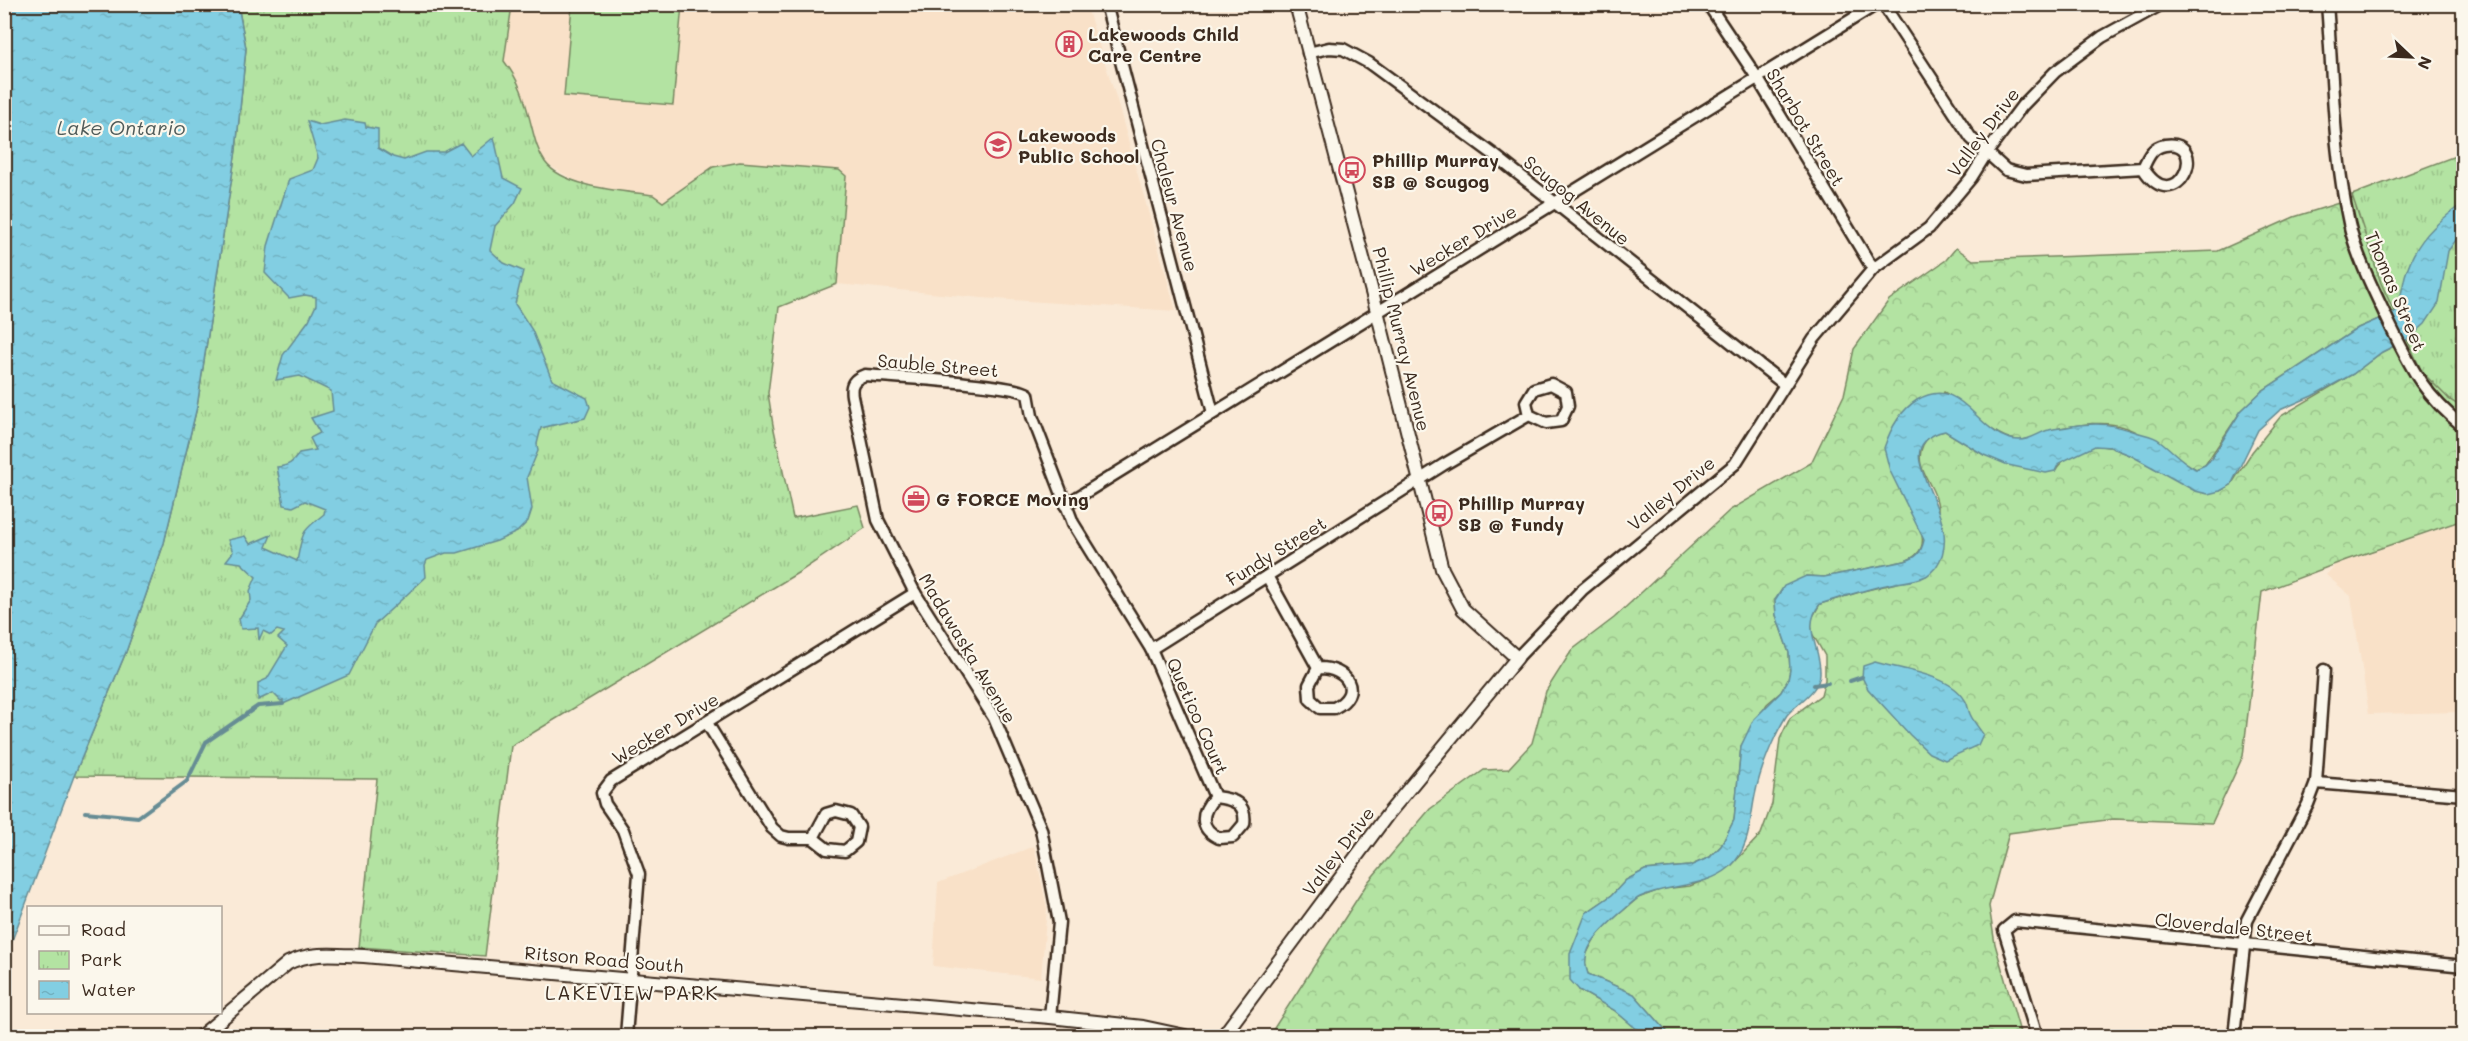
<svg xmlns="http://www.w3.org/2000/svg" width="2468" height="1041" font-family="Mali,sans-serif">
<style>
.built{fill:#f9e1c8}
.forest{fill:url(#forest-crowns);stroke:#778660;stroke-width:1.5}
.park{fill:url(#park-tufts);stroke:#778660;stroke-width:1.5}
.garden{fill:#b3e3a2;stroke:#778660;stroke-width:1.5}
.water{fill:url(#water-ripples);stroke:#668c94;stroke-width:1.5}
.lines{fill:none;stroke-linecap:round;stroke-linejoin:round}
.stream{stroke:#668c94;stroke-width:4}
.minor-casing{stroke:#3b2a1e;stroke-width:15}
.tertiary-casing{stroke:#3b2a1e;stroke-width:16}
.minor{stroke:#fbf7ec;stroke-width:10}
.tertiary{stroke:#fbf7ec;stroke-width:12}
.labels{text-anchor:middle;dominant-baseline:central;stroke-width:4.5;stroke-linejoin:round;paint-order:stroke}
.poi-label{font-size:18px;font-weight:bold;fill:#3b2a1e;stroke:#fbf7ec;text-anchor:start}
.street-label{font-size:18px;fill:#3b2a1e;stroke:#fbf7ec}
.water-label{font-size:20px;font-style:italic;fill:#505b59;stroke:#fbf7ec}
.neighbourhood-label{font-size:20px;letter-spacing:1.5px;fill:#3b2a1e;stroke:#fbf7ec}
</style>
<defs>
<pattern id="forest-crowns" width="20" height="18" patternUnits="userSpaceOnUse" patternTransform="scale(1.5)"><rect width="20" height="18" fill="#b3e3a2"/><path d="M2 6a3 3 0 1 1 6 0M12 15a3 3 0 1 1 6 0" fill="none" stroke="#9bc38b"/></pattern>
<pattern id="park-tufts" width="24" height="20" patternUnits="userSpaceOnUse" patternTransform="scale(1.5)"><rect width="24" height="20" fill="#b3e3a2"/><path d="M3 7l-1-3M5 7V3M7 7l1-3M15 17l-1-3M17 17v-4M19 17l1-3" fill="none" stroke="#9bc38b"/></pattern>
<pattern id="water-ripples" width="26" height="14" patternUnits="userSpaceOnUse" patternTransform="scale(1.5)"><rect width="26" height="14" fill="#82cee2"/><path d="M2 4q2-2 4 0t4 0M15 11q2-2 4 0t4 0" fill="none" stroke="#71b1c1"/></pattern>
</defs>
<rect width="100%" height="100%" fill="#faead7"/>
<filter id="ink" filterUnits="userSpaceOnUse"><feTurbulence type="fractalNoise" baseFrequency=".0167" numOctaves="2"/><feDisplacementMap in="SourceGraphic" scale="12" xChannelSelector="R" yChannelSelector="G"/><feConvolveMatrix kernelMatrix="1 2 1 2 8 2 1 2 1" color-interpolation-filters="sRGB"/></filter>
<g filter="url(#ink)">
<g class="built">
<path d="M512,5H1086L1116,97L1176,311L982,298L837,284L846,177L839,170L740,162L713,167L663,202L578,182L546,164L537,148L532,127L504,61Z"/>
<path d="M2463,521V712L2369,714L2351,596L2326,575L2335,565Z"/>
<path d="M1034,846L1047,908L1041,978L933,966L938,883Z"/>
</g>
<g class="forest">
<path d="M2374,192L2395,312L2358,328L2262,391L2241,411L2205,465L2196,469C2174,457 2148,434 2124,427C2104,420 2080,425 2060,428C2046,430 2030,442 2016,440C1988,435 1968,405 1944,392L1900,491C1912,514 1941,548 1905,561L1824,577L1806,576L1775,600L1776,615L1789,653L1790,670L1788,680L1781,692L1767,704L1741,746L1734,820L1721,846L1710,857L1690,866L1645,870L1626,880L1612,895L1586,913L1579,990L1614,1010L1645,1036H1269L1368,882L1430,809L1484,770L1508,769L1532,743L1546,691L1572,650L1614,618L1730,510L1811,463L1844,395L1854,349L1889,300L1946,260L1956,248L1973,260L2218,251L2294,217Z"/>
<path d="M2463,235V520L2346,560L2262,592L2243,756L2212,823L2114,819L2009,833L1989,906L1995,944L2021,1036H1671L1634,994L1588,974L1585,965L1586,955L1598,932L1638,898L1662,889L1690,886L1710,878L1731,866L1761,834L1772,804L1780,739L1790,718L1821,695L1825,680V656L1812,633L1811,620L1820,604L1863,591L1926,576C1929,560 1939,521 1938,507C1936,485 1912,468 1923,445C1928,435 1935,433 1945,431L1984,455L2055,471C2061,459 2082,447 2095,446C2099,445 2106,447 2110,447L2220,491L2231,485L2252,452L2281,416L2353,374L2382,352L2408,339Z"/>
</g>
<g class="park">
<path d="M238,5H512L504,61C522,84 525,101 532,128C535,140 538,152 545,162C564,188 624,191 653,195L663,202L713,167L740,162L839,170L846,176L837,284L779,307L768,393L773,425L793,518L858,505L865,528L801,571L511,746L485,956L359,947L377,779L74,776L126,652L164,543L197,407L236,150L246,48Z"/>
<path d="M2463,153V408L2450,400L2422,372L2381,283L2352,195Z"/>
</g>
<path class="garden" d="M572,5H682L673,105L564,96Z"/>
<g class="water">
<path d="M5,4L238,5L246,48L236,150L197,407L164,543L126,652L74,776L5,959Z"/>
<path d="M345,120L365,123L366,127L378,129V148L393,157L404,160L426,152H444L461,143L471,156L494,137L503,178L522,188L515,203L495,226L490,250L504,263L523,271L515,304L532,330L552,380L587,398L590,407L585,418L541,428L537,444L538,451L527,477L532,509L528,521L517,532L497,541L457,553H446L427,560L425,565L426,577L375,624L349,675L283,704V700L281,701L273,693L258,700V683L267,679L287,646L278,638L284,632L277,630L271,635L263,631L259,640L258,628L241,629L239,619L251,600L250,591L256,577L241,563L226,561L233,552L228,540L245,536L250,544L271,535L266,547L297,561C303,532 300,533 324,514L325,509L305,501L293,507L284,505L277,467C288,466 293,463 299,453L316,450L310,438L320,433L311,418L333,411L331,391L300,376L276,380L283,355L309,320L316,305V297L305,295L289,298L265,273L268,246L289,179L313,170L318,158L307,121L320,125Z"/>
<path d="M2463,203V235L2459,236L2448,251L2439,303L2425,324L2408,339L2382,352L2353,374L2312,396L2280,410L2258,430L2231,485L2220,491L2208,494L2195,491L2130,455L2110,447L2095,446L2059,463L2055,471L2046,473L2008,465L1984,455L1945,431C1930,434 1916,444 1920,462C1926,494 1960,533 1936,567C1934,569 1929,575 1926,576C1915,582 1898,582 1886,585C1863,590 1842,597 1820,604C1801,628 1821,647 1820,673C1820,691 1797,703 1787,715C1783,721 1779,729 1776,735C1767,754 1759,775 1755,795C1750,819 1750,849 1730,867C1704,889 1669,883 1640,897C1632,901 1626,909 1619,914C1602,930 1578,949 1588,974L1634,994L1671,1036H1645L1614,1010L1579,990L1570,980V954L1586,913L1612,895L1626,880L1645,870L1690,866L1710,857L1721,846L1734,820L1741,746L1754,719L1781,692L1788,680L1790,670L1789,653L1776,615L1775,600L1784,586L1806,576L1824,577L1905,561C1917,557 1921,553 1924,540L1890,471L1884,448C1890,430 1901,410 1917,400C1964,372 1977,439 2019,440C2031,440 2039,432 2049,430C2056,428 2064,428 2072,426C2100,422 2112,424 2139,433C2146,435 2154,436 2160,441C2172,450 2182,462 2196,469L2205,465L2211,459L2241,411L2262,391L2358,328L2395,312C2401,300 2402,289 2405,276C2415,241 2436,223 2463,203Z"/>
<path d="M1875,662C1901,670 1950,674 1965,700C1968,704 1968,710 1970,714C1973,721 1978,727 1983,734L1978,745L1945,760L1929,753L1910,735L1868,689L1862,677L1863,666Z"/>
</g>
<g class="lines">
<g class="stream">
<path d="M1850,681L1862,677"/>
<path d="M1814,685L1828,683"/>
<path d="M85,812L138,817L187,781L206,742L258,706L283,704"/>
</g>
<g class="minor-casing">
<g id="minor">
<path d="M1106,4L1213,413"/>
<path d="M1708,4L1758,79L1873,269"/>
<path d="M1883,4L1971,138L2006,170L2026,175L2143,168C2177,222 2212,138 2165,145C2152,147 2148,157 2143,168"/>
<path d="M2327,4C2333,77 2333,151 2349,223C2357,259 2376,295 2392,329C2413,372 2425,396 2464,427"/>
<path d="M1308,53L1329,48L1343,49L1369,63L1493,154L1784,384"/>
<path d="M1065,505L1877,4"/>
<path d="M1267,576L1318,668L1309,685L1310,699L1320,708H1334C1364,693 1347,667 1318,668"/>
<path d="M1151,649L1443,465L1529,415L1546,423L1561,421L1568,406L1566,392L1551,384L1534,389L1526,402L1529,415"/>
<path d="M1517,658L1582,590L1735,464L1814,339L1873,269L1929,228L1971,178L1986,154L2022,106L2055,72L2102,37L2162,4"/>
<path d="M707,723L772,828L781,836L789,838H813L827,849L845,851L856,842L859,827L851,815L836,811L826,814L813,838"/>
<path d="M2316,783L2464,795"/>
<path d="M1050,1017L1059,922L1041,829L994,718L915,593L878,520L852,396C850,384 854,379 865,375C889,377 1016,384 1028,394L1032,416L1073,523L1151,649L1215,797C1201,812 1198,828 1219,838L1233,837L1244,824C1247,803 1233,799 1215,797"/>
<path d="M626,1036L639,874L623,830L605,804L602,793L611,781L915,593"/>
<path d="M2037,1036L2004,930L2015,921L2464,966"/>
<path d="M2234,1036L2247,920L2308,804L2316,783L2324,670"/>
</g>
</g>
<g class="tertiary-casing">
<g id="tertiary">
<path d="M201,1036L288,963C313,951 337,955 364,956L1050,1017L1143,1027L1185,1036"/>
<path d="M1223,1036L1388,814L1517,658L1463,609L1442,569L1377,311L1296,4"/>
</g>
</g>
<use href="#minor" class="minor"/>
<use href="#tertiary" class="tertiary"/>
</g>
</g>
<defs>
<g id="building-ring" transform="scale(1.35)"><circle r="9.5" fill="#fbf7ec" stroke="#d1495b" stroke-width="1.5"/><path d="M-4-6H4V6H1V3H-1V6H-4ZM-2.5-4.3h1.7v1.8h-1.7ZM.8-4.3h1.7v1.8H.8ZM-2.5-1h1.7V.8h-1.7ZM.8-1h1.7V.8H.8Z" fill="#d1495b"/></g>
<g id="school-ring" transform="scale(1.35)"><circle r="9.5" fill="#fbf7ec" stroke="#d1495b" stroke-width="1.5"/><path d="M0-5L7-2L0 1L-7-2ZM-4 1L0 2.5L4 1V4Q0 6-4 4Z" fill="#d1495b"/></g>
<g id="bus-ring" transform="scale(1.35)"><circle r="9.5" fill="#fbf7ec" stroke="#d1495b" stroke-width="1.5"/><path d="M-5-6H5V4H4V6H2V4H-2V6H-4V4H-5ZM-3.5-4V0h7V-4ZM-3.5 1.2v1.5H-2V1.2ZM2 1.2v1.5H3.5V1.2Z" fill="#d1495b"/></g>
<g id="office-ring" transform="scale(1.35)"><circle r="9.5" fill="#fbf7ec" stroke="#d1495b" stroke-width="1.5"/><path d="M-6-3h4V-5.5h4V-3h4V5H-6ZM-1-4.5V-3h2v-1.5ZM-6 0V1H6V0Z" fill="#d1495b"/></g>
</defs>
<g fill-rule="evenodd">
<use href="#building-ring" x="1069" y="44"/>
<use href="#school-ring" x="998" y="145"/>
<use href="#bus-ring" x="1352" y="170"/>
<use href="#office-ring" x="916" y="499"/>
<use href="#bus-ring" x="1439" y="513"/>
</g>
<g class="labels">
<g class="poi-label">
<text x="1088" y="34">Lakewoods Child<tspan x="1088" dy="21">Care Centre</tspan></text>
<text x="1018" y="135">Lakewoods<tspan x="1018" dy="21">Public School</tspan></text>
<text x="1372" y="160">Phillip Murray<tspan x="1372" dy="21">SB @ Scugog</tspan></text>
<text x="936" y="499">G FORCE Moving</text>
<text x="1458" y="503">Phillip Murray<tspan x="1458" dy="21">SB @ Fundy</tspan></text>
</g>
<g class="street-label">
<text transform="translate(1806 127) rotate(59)">Sharbot Street</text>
<text transform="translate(1983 132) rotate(-53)">Valley Drive</text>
<text transform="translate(1577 200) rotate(39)">Scugog Avenue</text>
<text transform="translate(1175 205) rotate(75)">Chaleur Avenue</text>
<text transform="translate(1463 240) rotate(-31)">Wecker Drive</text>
<text transform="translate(2396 291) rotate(67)">Thomas Street</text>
<text transform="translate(1402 339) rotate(76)">Phillip Murray Avenue</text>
<text transform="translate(938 365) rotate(5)">Sauble Street</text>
<text transform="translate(1671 493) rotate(-39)">Valley Drive</text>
<text transform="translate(1276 551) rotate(-32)">Fundy Street</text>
<text transform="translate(968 648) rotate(59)">Madawaska Avenue</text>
<text transform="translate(1198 716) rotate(66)">Quetico Court</text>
<text transform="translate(665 728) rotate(-31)">Wecker Drive</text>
<text transform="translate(1338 851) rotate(-53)">Valley Drive</text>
<text transform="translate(2234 927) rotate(6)">Cloverdale Street</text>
<text transform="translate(604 959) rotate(5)">Ritson Road South</text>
</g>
<g class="water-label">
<text x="121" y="127">Lake Ontario</text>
</g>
<g class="neighbourhood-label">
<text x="632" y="992">LAKEVIEW PARK</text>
</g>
</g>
<rect width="2468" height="1041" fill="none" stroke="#fbf7ec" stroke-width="24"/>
<rect x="12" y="12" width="2444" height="1017" fill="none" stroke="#3b2a1e" stroke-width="2" filter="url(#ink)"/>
<rect x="27" y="906" width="195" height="108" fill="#fbf7ec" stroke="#aea59a" stroke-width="1.5"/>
<rect x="39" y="926" width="30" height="9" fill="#fbf7ec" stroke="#aea59a" stroke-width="1.5"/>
<text x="81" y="936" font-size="18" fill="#3b2a1e">Road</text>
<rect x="39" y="951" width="30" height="18" fill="url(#park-tufts)" stroke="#aea59a" stroke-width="1.5"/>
<text x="81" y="966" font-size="18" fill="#3b2a1e">Park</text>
<rect x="39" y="981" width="30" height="18" fill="url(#water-ripples)" stroke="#aea59a" stroke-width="1.5"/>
<text x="81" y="996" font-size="18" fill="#3b2a1e">Water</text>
<g transform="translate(2411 57) rotate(113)" stroke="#fbf7ec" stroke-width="4.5" paint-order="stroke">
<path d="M0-4.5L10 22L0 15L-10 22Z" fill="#3b2a1e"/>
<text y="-9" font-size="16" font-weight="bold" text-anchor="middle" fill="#3b2a1e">N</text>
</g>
</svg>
